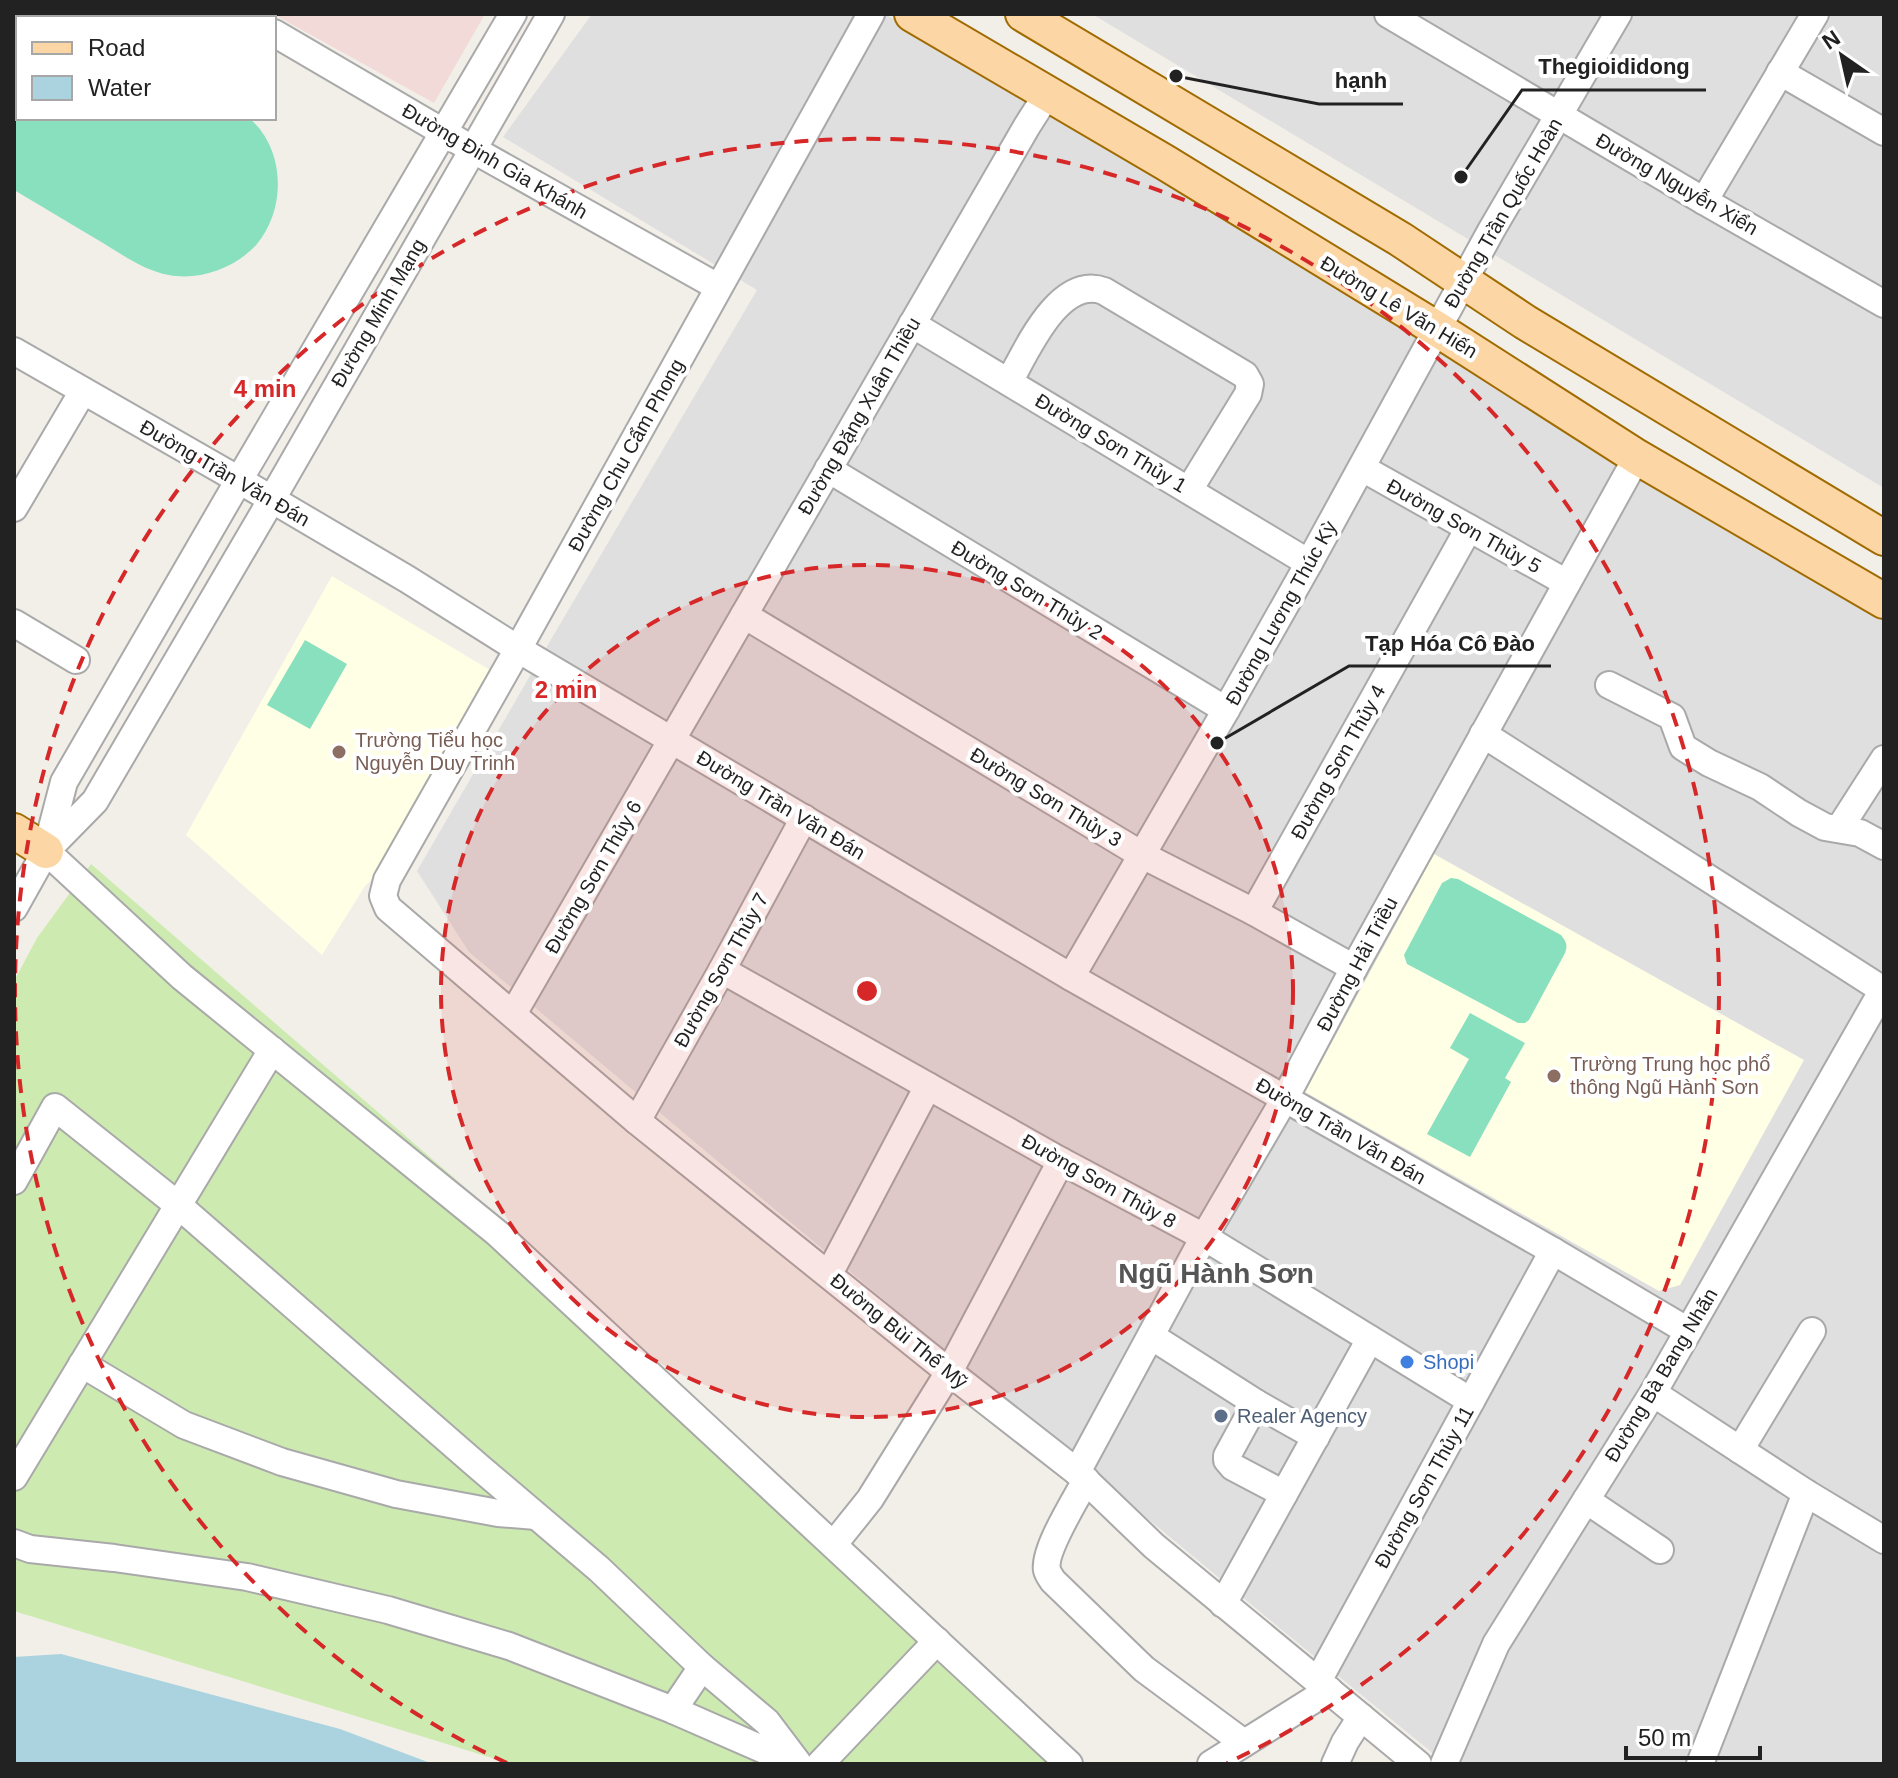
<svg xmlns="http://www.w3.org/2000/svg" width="1898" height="1778" font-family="Helvetica,sans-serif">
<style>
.residential{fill:#e0dfdf}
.commercial{fill:#f2dad9}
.education{fill:#ffffe5}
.grass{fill:#cdebb0}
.pitch{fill:#88e0be}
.water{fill:#aad3df}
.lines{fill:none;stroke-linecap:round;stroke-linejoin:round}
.minor-casing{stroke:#a9a9a9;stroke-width:30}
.major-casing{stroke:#a06b00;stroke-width:38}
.minor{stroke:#fff;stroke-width:26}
.major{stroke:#fcd6a4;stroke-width:34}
.ring{fill:none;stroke:#d62828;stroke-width:4;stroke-dasharray:14 10}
.education-dot{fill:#8d6e63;stroke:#fff;stroke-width:3}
.shop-dot{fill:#3f7fe0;stroke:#fff;stroke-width:3}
.service-dot{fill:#5c6f8a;stroke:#fff;stroke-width:3}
.labels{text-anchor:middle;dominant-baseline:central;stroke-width:8;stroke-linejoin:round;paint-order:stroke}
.street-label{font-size:20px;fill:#222;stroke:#fff}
.education-label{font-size:20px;fill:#785e54;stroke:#fff;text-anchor:start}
.shop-label{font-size:20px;fill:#366cbe;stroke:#fff;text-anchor:start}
.service-label{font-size:20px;fill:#4e5e75;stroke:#fff;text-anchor:start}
.district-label{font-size:28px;font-weight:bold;fill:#555;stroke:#fff}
.centre{fill:#d62828;stroke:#fff;stroke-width:4}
.ring-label{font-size:24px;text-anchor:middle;font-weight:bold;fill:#d62828;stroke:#fff;stroke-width:8;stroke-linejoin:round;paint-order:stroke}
.leader{fill:none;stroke:#222;stroke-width:3}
.callout-dot{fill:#222;stroke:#fff;stroke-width:3}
.callout-label{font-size:22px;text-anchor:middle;font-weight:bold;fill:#222;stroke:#fff;stroke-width:8;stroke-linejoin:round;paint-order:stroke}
</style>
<rect width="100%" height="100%" fill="#f2efe9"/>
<g class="residential">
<path d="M592,14H885L1884,613V1764H1446L1282,1630L772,1207L469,952L417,871L553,636L757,290L503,137Z"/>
<path d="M1092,14H1884V488Z"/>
</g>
<path class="commercial" d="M273,14H485L434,103Z"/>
<g class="education">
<path d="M332,576L490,670L383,869L365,886L322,955L186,835Z"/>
<path d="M1434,854L1804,1060L1680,1285L1659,1291L1305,1092Z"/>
</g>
<path class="grass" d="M91,864L505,1222L1085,1764H512L14,1611V981L37,938Z"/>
<g class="pitch">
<path d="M14,14H79L86,18H18V118H249C285,148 287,208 257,244C236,268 199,281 169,275C145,271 123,255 103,243C73,225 44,208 14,190Z"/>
<path d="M305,640L347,664L310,729L267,705Z"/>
<path d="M1451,878L1458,879L1561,935C1566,941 1568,945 1565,953L1529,1020L1525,1023H1518L1407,964L1404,955L1442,883Z"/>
<path d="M1470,1013L1525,1043L1505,1078L1511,1082L1470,1157L1427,1134L1469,1059L1450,1048Z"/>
</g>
<path class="water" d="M61,1654L340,1729L433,1764H14V1657Z"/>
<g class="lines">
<g class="minor-casing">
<g id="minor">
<path d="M241,14L248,18"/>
<path d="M871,14L518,649L387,880L383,896L388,908L637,1121L949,1372L1077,1472L1154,1546L1418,1764"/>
<path d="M1388,14L1704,201L1884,304"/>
<path d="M274,33L472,149L718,287"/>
<path d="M1780,72L1884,132"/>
<path d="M1704,201L1815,14"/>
<path d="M912,324L1309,563"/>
<path d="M14,351L239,480L407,579L518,649L1071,977L1553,1251L1688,1331"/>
<path d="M1009,382C1026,352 1059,274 1104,291L1245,375L1250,384L1248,394L1189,490"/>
<path d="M1362,468L1567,583"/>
<path d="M828,469L1226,710"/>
<path d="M14,508L83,391"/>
<path d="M744,615L1142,855L1254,912L1354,968"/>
<path d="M14,623L76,660"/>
<path d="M1609,685L1672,717L1683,747L1709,763L1760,787L1799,813L1825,827L1860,833L1884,846"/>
<path d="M1483,734L1883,990"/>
<path d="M1839,829L1884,759"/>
<path d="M47,847L64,782L239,480L513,14"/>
<path d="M46,851L182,977L497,1233L1069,1764"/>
<path d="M14,908L46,851L95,801L272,499L551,14"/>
<path d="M1254,912L1469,528"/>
<path d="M722,970L1061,1161L1204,1237L1471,1401"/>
<path d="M1071,977L1226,710L1309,563L1492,229L1618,14"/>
<path d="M513,1014L1027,126L1048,93"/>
<path d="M637,1121L722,970L804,818"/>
<path d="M14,1181L55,1107L178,1205L479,1467L599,1569L702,1667"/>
<path d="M829,1274L928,1086"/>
<path d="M1151,1336L1256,1403L1316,1437"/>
<path d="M82,1364L184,1425L282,1462L396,1494L498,1513L536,1516"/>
<path d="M1653,1393L1806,1493L1884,1540"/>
<path d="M1256,1403L1227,1456V1460L1233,1467L1284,1494"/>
<path d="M1740,1450L1812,1331"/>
<path d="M1077,1472L1204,1237L1284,1100L1354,968L1637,457"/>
<path d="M14,1477L272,1050"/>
<path d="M1086,1480C1076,1499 1043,1551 1047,1570C1048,1574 1051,1578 1053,1581L1144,1669L1244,1743"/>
<path d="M1586,1500L1660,1550"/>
<path d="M14,1543L30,1549L114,1558L247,1577L388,1610L509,1646L673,1710L771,1753L788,1764"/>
<path d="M834,1544L870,1499L949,1372L1061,1161"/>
<path d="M1223,1604L1370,1339"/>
<path d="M1318,1681L1553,1251"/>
<path d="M673,1710L702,1667L767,1722L798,1763"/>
<path d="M820,1764L937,1641"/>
<path d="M1211,1764L1329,1690"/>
<path d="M1335,1764L1345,1742L1361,1717"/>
<path d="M1444,1764L1496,1644L1653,1393L1884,988"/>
<path d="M1700,1764L1806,1493"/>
</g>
</g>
<g class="major-casing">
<g id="major">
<path d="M912,14L1166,163L1437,329L1637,457L1884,601"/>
<path d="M1023,14L1400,239L1525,322L1884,538"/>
<path d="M14,831L46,851"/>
</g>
</g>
<use href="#minor" class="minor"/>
<use href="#major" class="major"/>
</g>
<circle cx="867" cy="991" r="426" fill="#d62828" fill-opacity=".12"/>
<g class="ring">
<circle cx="867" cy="991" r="426"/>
<path d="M507 1763A852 852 0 1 1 1227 1763"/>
</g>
<g class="education-dot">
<circle cx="339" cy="752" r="8"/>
<circle cx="1554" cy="1076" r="8"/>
</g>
<circle class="shop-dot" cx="1407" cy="1362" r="8"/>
<circle class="service-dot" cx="1221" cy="1416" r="8"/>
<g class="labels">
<g class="street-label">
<text transform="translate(495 161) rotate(30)">Đường Đinh Gia Khánh</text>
<text transform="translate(1677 184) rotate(30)">Đường Nguyễn Xiển</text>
<text transform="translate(1503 213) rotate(-60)">Đường Trần Quốc Hoàn</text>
<text transform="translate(1399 307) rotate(31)">Đường Lê Văn Hiến</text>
<text transform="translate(378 313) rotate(-60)">Đường Minh Mạng</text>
<text transform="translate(859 416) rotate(-60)">Đường Đặng Xuân Thiều</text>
<text transform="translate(1111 443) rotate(31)">Đường Sơn Thủy 1</text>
<text transform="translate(626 455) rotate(-61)">Đường Chu Cẩm Phong</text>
<text transform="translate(225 473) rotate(30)">Đường Trần Văn Đán</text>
<text transform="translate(1464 526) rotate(29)">Đường Sơn Thủy 5</text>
<text transform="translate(1027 590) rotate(31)">Đường Sơn Thủy 2</text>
<text transform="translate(1281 613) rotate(-61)">Đường Lương Thúc Kỳ</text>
<text transform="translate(1338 762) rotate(-61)">Đường Sơn Thủy 4</text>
<text transform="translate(1046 797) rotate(31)">Đường Sơn Thủy 3</text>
<text transform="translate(781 805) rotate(31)">Đường Trần Văn Đán</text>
<text transform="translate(593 877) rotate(-60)">Đường Sơn Thủy 6</text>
<text transform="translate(1357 964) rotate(-62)">Đường Hải Triều</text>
<text transform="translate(721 970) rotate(-61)">Đường Sơn Thủy 7</text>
<text transform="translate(1341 1131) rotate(30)">Đường Trần Văn Đán</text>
<text transform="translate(1099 1181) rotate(29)">Đường Sơn Thủy 8</text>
<text transform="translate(899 1331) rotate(39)">Đường Bùi Thế Mỹ</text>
<text transform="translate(1661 1375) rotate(-59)">Đường Bà Bang Nhãn</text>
<text transform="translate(1424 1487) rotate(-61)">Đường Sơn Thủy 11</text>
</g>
<g class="education-label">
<text x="355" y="740">Trường Tiểu học<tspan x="355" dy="23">Nguyễn Duy Trinh</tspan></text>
<text x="1570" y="1064">Trường Trung học phổ<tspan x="1570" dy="23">thông Ngũ Hành Sơn</tspan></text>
</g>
<g class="shop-label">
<text x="1423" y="1362">Shopi</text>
</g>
<g class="service-label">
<text x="1237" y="1416">Realer Agency</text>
</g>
<g class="district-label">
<text x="1216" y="1273">Ngũ Hành Sơn</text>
</g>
</g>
<circle cx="867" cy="991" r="12" class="centre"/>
<g class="ring-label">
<text x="265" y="397">4 min</text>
<text x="566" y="698">2 min</text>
</g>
<path class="leader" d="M1461 177L1522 90H1706M1176 76L1319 104H1403M1217 743L1349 666H1551"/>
<g class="callout-dot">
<circle cx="1461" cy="177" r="8"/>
<circle cx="1176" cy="76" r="8"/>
<circle cx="1217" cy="743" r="8"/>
</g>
<g class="callout-label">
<text x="1614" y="74">Thegioididong</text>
<text x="1361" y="88">hạnh</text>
<text x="1450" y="651">Tạp Hóa Cô Đào</text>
</g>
<rect width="1898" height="1778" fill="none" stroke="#222222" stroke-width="32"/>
<rect x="16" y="16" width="260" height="104" fill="#ffffff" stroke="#a7a7a7" stroke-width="2"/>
<rect x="32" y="42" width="40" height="12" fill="#fcd6a4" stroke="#a7a7a7" stroke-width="2"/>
<text x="88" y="56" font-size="24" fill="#222222">Road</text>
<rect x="32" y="76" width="40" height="24" fill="#aad3df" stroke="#a7a7a7" stroke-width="2"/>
<text x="88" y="96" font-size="24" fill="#222222">Water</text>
<g transform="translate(1842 56) rotate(326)" stroke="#ffffff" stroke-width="6" paint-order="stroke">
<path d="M0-6L14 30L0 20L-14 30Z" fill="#222222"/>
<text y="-12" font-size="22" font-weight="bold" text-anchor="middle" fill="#222222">N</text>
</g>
<path d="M1626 1746v12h134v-12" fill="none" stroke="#222222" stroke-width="4"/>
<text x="1638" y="1746" font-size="24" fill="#222222" stroke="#ffffff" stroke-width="6" paint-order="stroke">50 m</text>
</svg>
